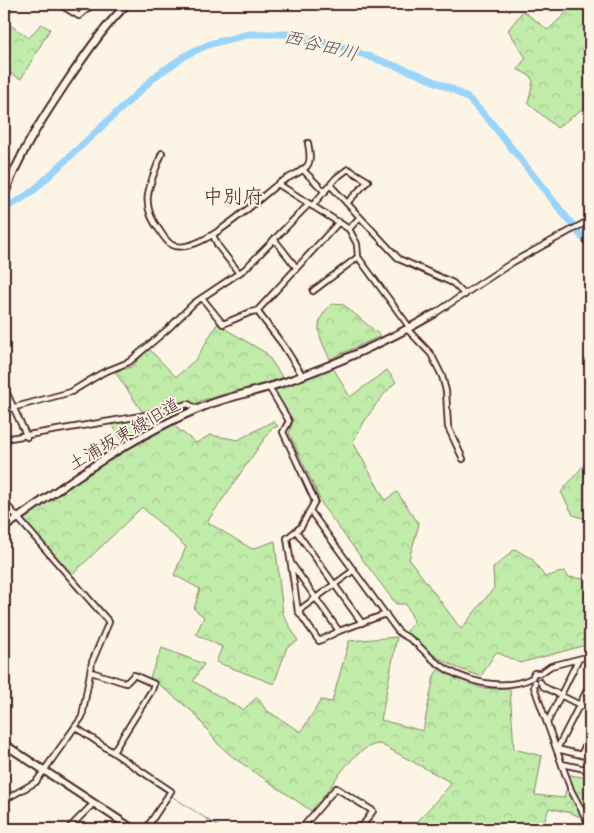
<svg xmlns="http://www.w3.org/2000/svg" width="594" height="833" font-family="Itim,'Klee One',sans-serif">
<style>
.forest{fill:url(#forest-crowns);stroke:#85856a}
.lines{fill:none;stroke-linecap:round;stroke-linejoin:round}
.stream{stroke:#798ca7;stroke-width:1}
.river{stroke:#99d4fa;stroke-width:7}
.street-casing{stroke:#4a1f2b;stroke-width:8}
.secondary-casing{stroke:#4a1f2b;stroke-width:10}
.street{stroke:#fcf5e5;stroke-width:4.5}
.secondary{stroke:#fcf5e5;stroke-width:6}
.labels{text-anchor:middle;dominant-baseline:central;stroke-width:4;stroke-linejoin:round;paint-order:stroke}
.street-label{font-size:18px;fill:#4a1f2b;stroke:#fcf5e5}
.water-label{font-size:19px;font-style:italic;fill:#5e4c5f;stroke:#fcf5e5}
.quarter-label{font-size:20px;fill:#4a1f2b;stroke:#fcf5e5}
</style>
<defs>
<pattern id="forest-crowns" width="20" height="18" patternUnits="userSpaceOnUse" patternTransform="scale(1.25)"><rect width="20" height="18" fill="#c0eba8"/><path d="M2 6a3 3 0 1 1 6 0M12 15a3 3 0 1 1 6 0" fill="none" stroke="#a6c991"/></pattern>
</defs>
<rect width="100%" height="100%" fill="#fcf5e5"/>
<filter id="ink" filterUnits="userSpaceOnUse"><feTurbulence type="fractalNoise" baseFrequency=".02" numOctaves="2"/><feDisplacementMap in="SourceGraphic" scale="10" xChannelSelector="R" yChannelSelector="G"/><feConvolveMatrix kernelMatrix="1 2 1 2 8 2 1 2 1" color-interpolation-filters="sRGB"/></filter>
<g filter="url(#ink)">
<g class="forest">
<path d="M4,4H13L7,23L29,38L41,24L50,29L21,79L4,70Z"/>
<path d="M575,4H590V99L585,107L557,128L528,103L533,81L530,76L517,69L526,58L508,30L523,11L548,30Z"/>
<path d="M332,304L344,305L381,336L330,359C319,337 311,323 332,304Z"/>
<path d="M217,324L266,353L283,378L200,401L170,418L173,425L196,443L210,435L238,440L273,421L278,426L271,429L207,522L252,549L275,541L283,614L298,641L287,647L274,684L216,662L222,647L196,634L204,617L194,609L200,589L174,575L186,547L142,507L71,576L23,520L75,482L127,449L112,424L146,417L115,372L131,367L149,349L176,377L196,359Z"/>
<path d="M332,366L350,397L387,370L396,382C377,400 365,419 353,442L385,500L397,492L419,524L409,559L461,629L494,588L493,568L515,549L532,559L545,577L565,571L568,577L585,579L590,594V644L520,663L496,652L481,676C462,671 443,662 427,650C418,643 419,639 406,633L414,621L406,604H396L324,508L289,433L293,421L273,391Z"/>
<path d="M590,458V520L573,515L561,492Z"/>
<path d="M397,637L381,720L423,731L434,676L439,668L481,688L510,689L514,749L542,756L535,795L564,798L570,775L590,778V821L571,813L549,808L542,829L426,828L418,821L452,783L380,744C354,744 327,793 313,812L234,758L218,744L194,713L150,677L162,648L204,664L193,681L243,710L257,697L266,710L301,732L321,700L332,702L349,641Z"/>
</g>
<g class="lines">
<g class="stream">
<path d="M75,731L167,793"/>
<path d="M170,795L222,829"/>
</g>
<path class="river" d="M4,208L20,200L35,189L158,74L188,54L210,44L250,34H287L331,43L415,73L454,90L469,99L490,121L590,247"/>
<g class="street-casing">
<g id="street">
<path d="M59,4L79,16L93,4"/>
<path d="M162,153C151,183 137,202 160,231C163,236 167,242 172,245C199,257 258,199 278,184C287,177 300,174 307,166C312,160 309,150 308,143"/>
<path d="M302,169L325,192"/>
<path d="M278,184L349,229L357,244L358,257L410,328"/>
<path d="M330,185L399,259L453,283L465,295"/>
<path d="M312,206L336,178L348,169L368,181L347,203"/>
<path d="M349,229L359,218"/>
<path d="M213,235L218,246L239,273"/>
<path d="M274,239L296,267"/>
<path d="M313,291L358,257"/>
<path d="M202,298L223,324L251,312L257,311"/>
<path d="M434,314L513,262L590,220"/>
<path d="M407,329L431,354L442,376L446,391L448,427L463,459"/>
<path d="M302,375L283,345L257,311L339,222"/>
<path d="M4,387L27,437"/>
<path d="M269,387L289,421L283,432L315,501L301,527L287,538L298,611L319,641L339,631L386,614"/>
<path d="M12,408L71,392L102,373L129,362L169,328L194,303L245,269L309,204"/>
<path d="M4,439L141,416L188,404L198,409"/>
<path d="M4,502L109,622L92,662L82,717L36,782L4,800"/>
<path d="M311,512L397,630C401,635 408,637 413,641C421,647 428,656 436,662C462,682 502,692 532,678L534,673H541L551,666L590,656"/>
<path d="M296,531L362,623"/>
<path d="M291,563L339,631"/>
<path d="M298,611L354,570"/>
<path d="M91,672L126,683L134,675L154,684L152,690L113,752"/>
<path d="M535,682L534,687L571,790L590,826"/>
<path d="M540,682L544,687L590,710"/>
<path d="M590,684L557,749L590,757"/>
<path d="M548,721L578,660"/>
<path d="M75,727L171,791L146,829"/>
<path d="M581,755L590,736"/>
<path d="M562,764L590,770"/>
<path d="M68,829L94,803"/>
<path d="M301,829L336,788L373,811L360,829"/>
</g>
</g>
<g class="secondary-casing">
<g id="secondary">
<path d="M4,196C19,154 42,119 66,83C85,55 103,28 127,4"/>
<path d="M4,528C67,483 132,435 205,406C230,396 256,392 282,383C334,365 386,342 434,314"/>
<path d="M4,744L133,829"/>
</g>
</g>
<use href="#street" class="street"/>
<use href="#secondary" class="secondary"/>
</g>
</g>
<g class="labels">
<g class="street-label">
<text transform="translate(124 434) rotate(-30)">土浦坂東線旧道</text>
</g>
<g class="water-label">
<text transform="translate(321 45) rotate(14)">西谷田川</text>
</g>
<g class="quarter-label">
<text x="233" y="196">中別府</text>
</g>
</g>
<rect width="594" height="833" fill="none" stroke="#fcf5e5" stroke-width="20"/>
<rect x="10" y="10" width="574" height="813" fill="none" stroke="#4a1f2b" stroke-width="2" filter="url(#ink)"/>
</svg>
